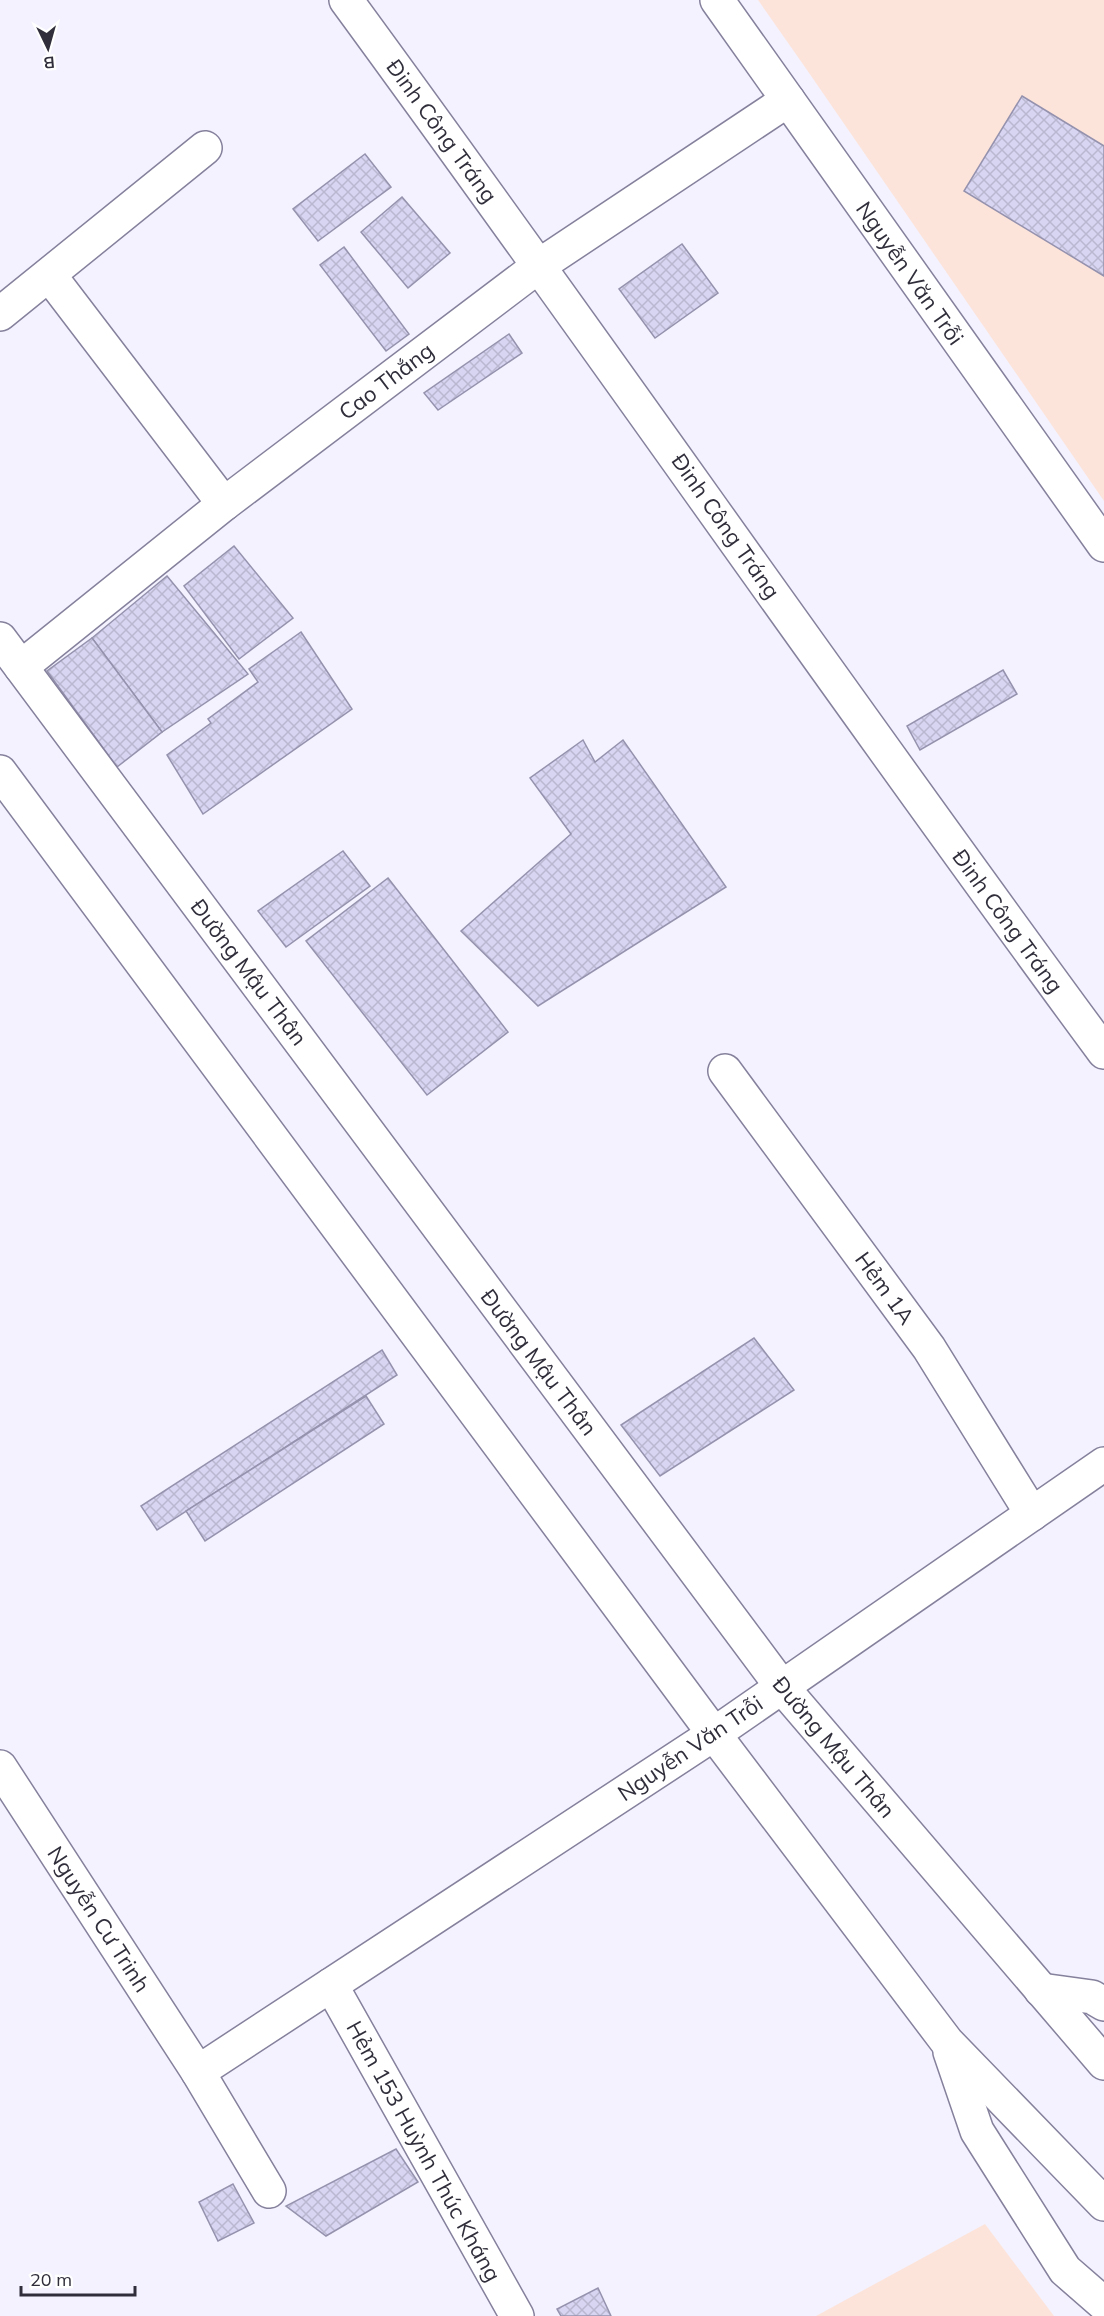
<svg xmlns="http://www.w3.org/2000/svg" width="1104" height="2316" font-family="Mulish,sans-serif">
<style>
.education{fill:#fde4db}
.building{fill:url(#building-cross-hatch);stroke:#9592ae;stroke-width:1.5}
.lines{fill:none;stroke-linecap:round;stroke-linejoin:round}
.street-casing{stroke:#85819d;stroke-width:36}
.secondary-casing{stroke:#85819d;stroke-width:36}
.street{stroke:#fff;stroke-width:33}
.secondary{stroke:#fff;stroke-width:33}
.labels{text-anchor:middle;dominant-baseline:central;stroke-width:4.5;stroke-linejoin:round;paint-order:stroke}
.street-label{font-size:22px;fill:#302e3a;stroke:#fff}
</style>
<defs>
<pattern id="building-cross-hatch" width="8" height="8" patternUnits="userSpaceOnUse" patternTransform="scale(1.5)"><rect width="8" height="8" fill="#d8d5f3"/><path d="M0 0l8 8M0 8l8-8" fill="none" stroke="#bab7d1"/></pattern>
</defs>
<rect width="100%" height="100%" fill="#f3f2fe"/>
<g class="education">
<path d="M758,0H1104V501L807,70Z"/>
<path d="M985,2224L1054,2316H816Z"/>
</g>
<g class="building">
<path d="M1022,96L1104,146V276L964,191Z"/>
<path d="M365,154L391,187L318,241L293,209Z"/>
<path d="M402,197L450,253L408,288L361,232Z"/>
<path d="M682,244L718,293L655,338L619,289Z"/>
<path d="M344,247L409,334L386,351L320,265Z"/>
<path d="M509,334L522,353L438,410L424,393Z"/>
<path d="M234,546L293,618L239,659L184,586Z"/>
<path d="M167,576L248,674L162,732L92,638Z"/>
<path d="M301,632L352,709L203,814L167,755L211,723L208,719L258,682L249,669Z"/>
<path d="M92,638L162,732L117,767L47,671Z"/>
<path d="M1003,670L1017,694L920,750L907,726Z"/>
<path d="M583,740L595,762L623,740L726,887L538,1006L461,931L571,834L530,778Z"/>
<path d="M343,851L370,886L286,947L258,911Z"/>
<path d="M388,878L508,1032L427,1095L306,941Z"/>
<path d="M754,1338L794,1390L660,1476L621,1425Z"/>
<path d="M382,1350L397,1375L157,1530L141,1506Z"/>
<path d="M366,1396L384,1424L205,1541L186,1511Z"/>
<path d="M396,2149L418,2182L326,2236L286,2206Z"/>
<path d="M233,2184L254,2223L218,2241L199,2202Z"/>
<path d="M598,2288L611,2316H561L557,2309Z"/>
</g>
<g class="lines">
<g class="street-casing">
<g id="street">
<path d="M346,0C602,349 847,704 1104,1052"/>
<path d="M50,276L224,504"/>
<path d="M0,314L205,148"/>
<path d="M21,667L224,504L540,265L788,100"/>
<path d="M725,1071L929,1348L1032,1514"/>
<path d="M331,1985L517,2316"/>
<path d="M198,2072L269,2191"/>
</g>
</g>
<g class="secondary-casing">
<g id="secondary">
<path d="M717,0L1104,545"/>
<path d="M0,639L782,1687L1104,2063"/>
<path d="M0,772L714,1734L947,2042L1104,2204"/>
<path d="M0,1767L198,2072L714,1734L1104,1464"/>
<path d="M1041,1990L1092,1997L1104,2004"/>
<path d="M950,2052L977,2131L1065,2270L1104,2304"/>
</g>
</g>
<use href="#street" class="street"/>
<use href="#secondary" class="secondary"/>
</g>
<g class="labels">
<g class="street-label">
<text transform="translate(442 131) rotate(54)">Đinh Công Tráng</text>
<text transform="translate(910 273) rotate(55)">Nguyễn Văn Trỗi</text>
<text transform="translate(386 381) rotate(-37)">Cao Thắng</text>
<text transform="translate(726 526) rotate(55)">Đinh Công Tráng</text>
<text transform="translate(1008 921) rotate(54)">Đinh Công Tráng</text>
<text transform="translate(249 972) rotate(53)">Đường Mậu Thân</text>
<text transform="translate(885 1288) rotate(54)">Hẻm 1A</text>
<text transform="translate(539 1362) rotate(53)">Đường Mậu Thân</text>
<text transform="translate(834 1747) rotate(50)">Đường Mậu Thân</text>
<text transform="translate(690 1748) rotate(-34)">Nguyễn Văn Trỗi</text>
<text transform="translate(99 1919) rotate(57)">Nguyễn Cư Trinh</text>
<text transform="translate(424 2151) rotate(61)">Hẻm 153 Huỳnh Thúc Kháng</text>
</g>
</g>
<g transform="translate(48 48) rotate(175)" stroke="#ffffff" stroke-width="4.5" paint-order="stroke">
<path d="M0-4.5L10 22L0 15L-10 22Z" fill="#302e3a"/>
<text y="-9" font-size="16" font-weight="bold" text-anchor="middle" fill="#302e3a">B</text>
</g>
<path d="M21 2286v9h114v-9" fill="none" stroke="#302e3a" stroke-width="3"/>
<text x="30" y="2286" font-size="18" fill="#302e3a" stroke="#ffffff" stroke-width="4.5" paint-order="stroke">20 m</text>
</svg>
